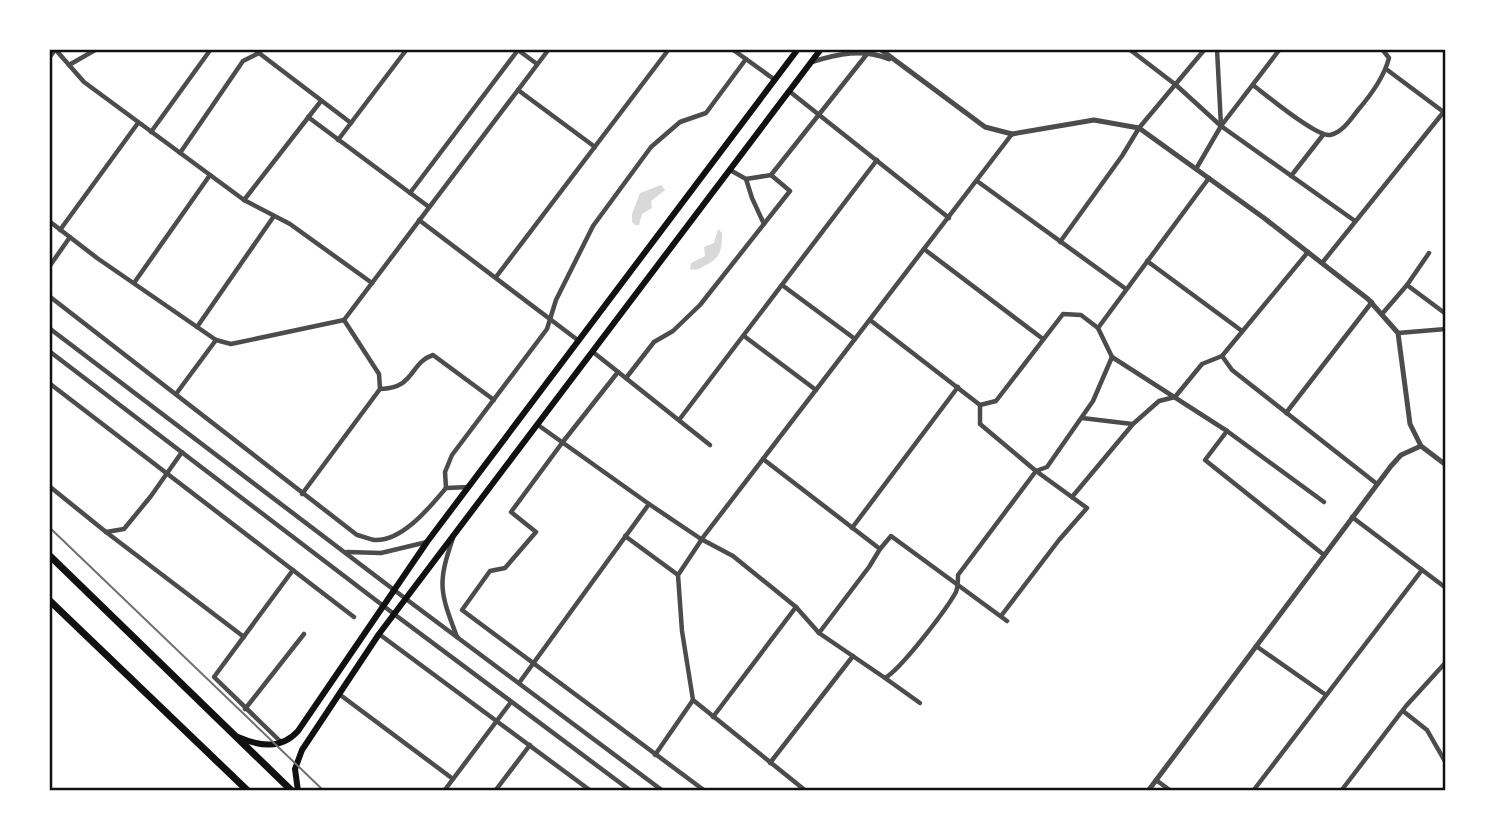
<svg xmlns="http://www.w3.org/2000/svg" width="1495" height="840" font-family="Commissioner,sans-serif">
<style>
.water{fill:#d9d9d9}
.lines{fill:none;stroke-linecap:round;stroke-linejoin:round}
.minor{stroke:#4c4c4c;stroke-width:4.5}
.tertiary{stroke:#4c4c4c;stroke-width:5}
.secondary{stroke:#111;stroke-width:6}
.trunk{stroke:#111;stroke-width:7}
.tram{stroke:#707070;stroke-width:2}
.neatline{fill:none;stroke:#111;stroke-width:2.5}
</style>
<rect width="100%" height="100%" fill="#fff"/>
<g class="water">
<path d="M661,185L665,190L651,201L652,208L642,214L639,225H635L632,222V214L640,193Z"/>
<path d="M718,229L722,233C722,250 721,257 706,265C699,269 696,271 690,269L691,263L705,256L704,247L714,243Z"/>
</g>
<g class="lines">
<g class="minor">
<path d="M55,49L84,82L244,200L290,224L372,283"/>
<path d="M254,49L259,53L262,49"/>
<path d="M732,49L775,80"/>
<path d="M1129,49L1176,85L1221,126L1355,221"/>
<path d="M518,50L537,64"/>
<path d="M49,58L55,50"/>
<path d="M69,65L97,49"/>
<path d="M1386,69L1445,113"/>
<path d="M1253,85C1266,95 1316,137 1330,135C1342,133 1351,119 1358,110C1371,95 1384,77 1389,58L1382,49"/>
<path d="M518,90L595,147"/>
<path d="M789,91L949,218"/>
<path d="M308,117L429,207"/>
<path d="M1221,126L1280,49"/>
<path d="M151,132L211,49"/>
<path d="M338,140L407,49"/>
<path d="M180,153L243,61L259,53L351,123"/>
<path d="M1196,169L1221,126L1217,49"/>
<path d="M730,170L746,179L771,175"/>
<path d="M1291,176L1323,135"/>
<path d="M746,179L752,198L764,224"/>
<path d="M977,181L1126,289"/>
<path d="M410,193L518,50"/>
<path d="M244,200L321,101"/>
<path d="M419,220L579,341"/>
<path d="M49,221L97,258L216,340L231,344L344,320"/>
<path d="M60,230L138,123"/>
<path d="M1060,242L1122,156L1139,128L1205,49"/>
<path d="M924,249L1043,339"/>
<path d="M1147,261L1242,331"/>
<path d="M1322,263L1446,109"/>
<path d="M49,267L70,237"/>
<path d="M496,277L669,49"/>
<path d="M134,283L210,175"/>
<path d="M782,285L855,339"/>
<path d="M1407,285L1446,314"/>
<path d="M49,296L357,535C362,536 368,539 374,540C402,542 430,507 446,488L469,487"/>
<path d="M1382,314L1407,285L1429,253"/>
<path d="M344,320L549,49"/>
<path d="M197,327L274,216"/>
<path d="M49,328L406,599L663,791"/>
<path d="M1098,328L1209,178"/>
<path d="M1398,333L1446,329"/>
<path d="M744,336L816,390"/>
<path d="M49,351L394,614L631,791"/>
<path d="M593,352L710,445"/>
<path d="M1222,356L1232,370L1377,484"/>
<path d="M618,372L562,443L511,512L536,532L505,568L490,571L462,610L705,791"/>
<path d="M626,378L654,342L673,331L700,305L790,191L771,175L867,54"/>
<path d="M49,383L354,617"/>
<path d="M380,389C416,388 409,363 433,355L494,400"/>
<path d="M176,394L216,340"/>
<path d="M980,405L996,401L1063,314L1081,315L1098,328L1112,357L1227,431L1205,460L1324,555"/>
<path d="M1286,413L1372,302"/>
<path d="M1082,418L1132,424"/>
<path d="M679,420L877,160"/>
<path d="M1227,431L1324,502"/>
<path d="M763,459L880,549L891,536L1007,621"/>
<path d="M49,486L106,532L124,529L151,496L182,452"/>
<path d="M446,488L445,472L452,455L547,329L556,300L593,226L651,147L680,122L706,113L746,59"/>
<path d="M302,494L380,389L379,374L344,320"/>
<path d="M1072,497L1133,424L1159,401L1175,397L1202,364L1222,356L1308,252"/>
<path d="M649,504L701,539L733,556L796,607L819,633L885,678C901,669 946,610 956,592C958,587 958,581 958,575L1036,471L980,424V405L870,320"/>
<path d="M1352,517L1446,588"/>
<path d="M852,528L958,387"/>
<path d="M106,532L244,637"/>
<path d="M625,536L678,575"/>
<path d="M453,538C437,584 440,592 457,637"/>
<path d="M347,552L381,553L427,542"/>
<path d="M1001,616L1059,540L1087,508L1036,471L1047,467L1093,401L1112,357"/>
<path d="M819,633L869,567L880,549"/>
<path d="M379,634L591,791"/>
<path d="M1256,646L1326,695"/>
<path d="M885,678L920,703"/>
<path d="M519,683L649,504L538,425"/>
<path d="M339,694L453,779"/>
<path d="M245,709L304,634"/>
<path d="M1403,711L1427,730L1446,763"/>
<path d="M713,717L796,607"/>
<path d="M281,742L214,677L293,570"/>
<path d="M655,755L693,700"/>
<path d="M770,763L853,656"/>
<path d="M1156,780L1171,791"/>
<path d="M444,791L511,702"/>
<path d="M495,791L530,745"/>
<path d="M806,791L693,700L682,631L678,575L704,536L1012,134"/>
<path d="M1253,791L1422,570"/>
<path d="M1341,791L1406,706L1446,662"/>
</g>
<g class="tertiary">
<path d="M880,49L985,127L1012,134L1094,120L1139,128L1264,218L1368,299L1398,333L1410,424L1421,446L1446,465"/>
<path d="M811,62C838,54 862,48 889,59"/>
<path d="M1148,791L1391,466L1401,455L1421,446"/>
</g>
<g class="secondary">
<path d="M238,737C259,746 281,750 298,731L427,542L798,49"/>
<path d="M298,791L295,769L302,750L379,634L821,49"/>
</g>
<g class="trunk">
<path d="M49,555L292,791"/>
<path d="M49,600L248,791"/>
</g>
<path class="tram" d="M49,527L324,791"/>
</g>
<rect width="1495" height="840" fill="none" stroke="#ffffff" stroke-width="102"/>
<rect x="51" y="51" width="1393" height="738" class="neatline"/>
</svg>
